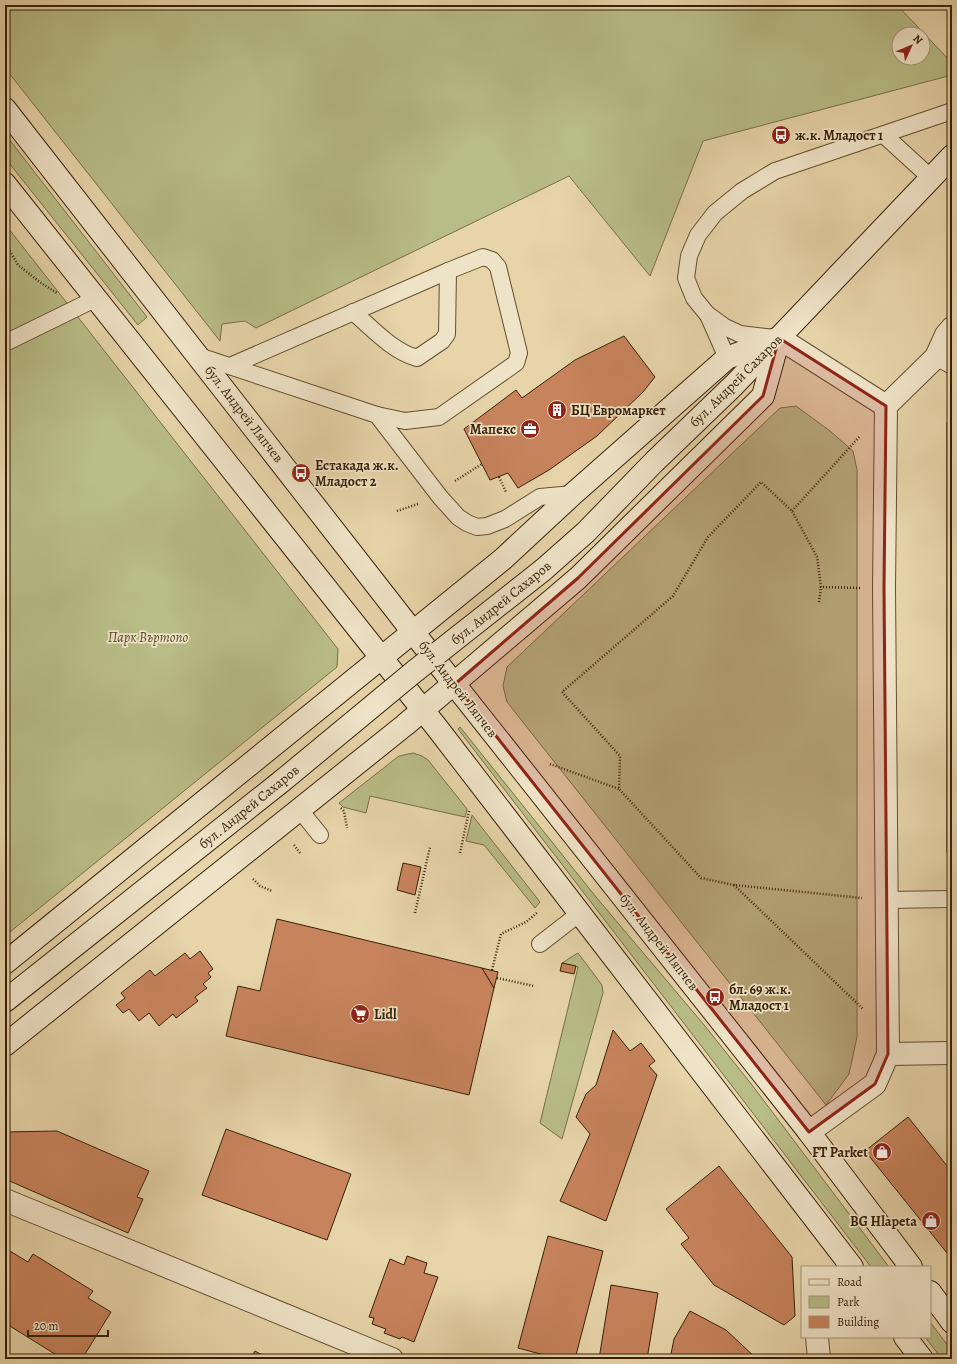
<svg xmlns="http://www.w3.org/2000/svg" width="957" height="1364" font-family="Alegreya,serif">
<style>
.green{fill:#b8bc86;stroke:#786e47;fill-rule:evenodd}
.building{fill:#c7835c;stroke:#372108}
.lines{fill:none;stroke-linecap:round;stroke-linejoin:round}
.lane-casing{stroke:#634e30;stroke-width:18}
.street-casing{stroke:#634e30;stroke-width:24}
.secondary-casing{stroke:#372108;stroke-width:24}
.path{stroke:#372108;stroke-width:2.5;stroke-dasharray:1 2;stroke-linecap:butt}
.lane{stroke:#efe3c7;stroke-width:16}
.street{stroke:#efe3c7;stroke-width:22}
.secondary{stroke:#efe3c7;stroke-width:22}
.secondary-bridge-casing{stroke:#372108;stroke-width:24;stroke-linecap:butt}
.secondary-bridge{stroke:#efe3c7;stroke-width:22}
.marked{fill:#8f2418;fill-opacity:0.2;stroke:#8f2418;stroke-width:3;stroke-linejoin:round}
.labels{text-anchor:middle;dominant-baseline:central;stroke-width:3.5;stroke-linejoin:round;paint-order:stroke}
.poi-label{font-size:14px;font-weight:bold;fill:#372108;stroke:#efe3c7;text-anchor:start}
.street-label{font-size:14px;fill:#372108;stroke:#efe3c7}
.park-label{font-size:14px;font-style:italic;fill:#574828;stroke:#efe3c7}
</style>
<rect width="100%" height="100%" fill="#e7d4a9"/>
<filter id="stains"><feTurbulence type="fractalNoise" baseFrequency=".005" numOctaves="4"/><feColorMatrix values="0 0 0 0 .2 0 0 0 0 .09 0 0 0 0 .02 0 0 0 .5 -.17"/></filter>
<radialGradient id="worn" r=".72"><stop offset=".6" stop-color="#630" stop-opacity="0"/><stop offset="1" stop-color="#630" stop-opacity=".3"/></radialGradient>
<g class="green">
<path d="M5,5H897L952,63V75L703,141L650,276L569,176L256,328L245,321L222,324L220,341L5,68ZM899,34H923V58H899Z"/>
<path d="M5,134L147,317L138,325L5,158Z"/>
<path d="M5,224L338,649L337,667L5,936Z"/>
<path d="M796,406L830,431L853,451L857,470V1037L849,1074L826,1105L507,702L503,686L507,667L780,408Z"/>
<path d="M460,727L596,897L705,1026L752,1085L889,1267H871L458,729Z"/>
<path d="M413,753L422,756L428,760L467,809L465,817L370,796L366,813L343,807L339,803L399,756Z"/>
<path d="M472,815L540,902L535,908L484,845L466,841Z"/>
<path d="M578,953L602,985L603,993L562,1139L540,1123L578,967L562,963Z"/>
<path d="M930,1322L952,1351V1359H942L925,1337H930Z"/>
</g>
<g class="building">
<path d="M624,336L655,377L643,392L597,436L549,470L518,488L508,473L490,480L464,429L516,390L522,398L575,360Z"/>
<rect x="947" y="423" width="5" height="429"/>
<path d="M403,863L421,867L415,895L397,890Z"/>
<path d="M277,919L482,968L494,988L469,1095L226,1036L238,986L260,991Z"/>
<path d="M200,951L213,969L208,973L211,977L203,984L207,988L195,997L198,1001L176,1018L173,1014L159,1026L149,1013L139,1021L129,1009L123,1013L116,1005L125,998L121,993L150,970L155,976L185,953L190,959Z"/>
<path d="M562,963L576,966L574,974L560,971Z"/>
<path d="M482,968L498,972L494,988Z"/>
<path d="M613,1030L630,1051L641,1043L655,1061L649,1066L657,1075L606,1221L560,1201L590,1134L576,1117L586,1094L596,1085Z"/>
<path d="M908,1117L952,1172V1248L947,1253L865,1151Z"/>
<path d="M226,1129L351,1174L327,1240L202,1195Z"/>
<path d="M57,1131L149,1171L137,1197L143,1199L128,1233L5,1179V1132Z"/>
<path d="M719,1166L792,1257L795,1316L784,1325L714,1285L681,1244L689,1238L666,1209Z"/>
<path d="M548,1236L603,1251L575,1359H559L518,1348Z"/>
<path d="M5,1248L28,1262L33,1254L93,1291L88,1298L111,1312L82,1359H63L5,1323Z"/>
<path d="M407,1256L427,1263L424,1273L438,1277L414,1342L402,1337L400,1339L384,1333L386,1329L372,1324L374,1318L369,1317L390,1259L404,1265Z"/>
<path d="M611,1285L658,1293L647,1359H599Z"/>
<path d="M690,1311L726,1330L757,1359H670L674,1339Z"/>
<path d="M255,1351L269,1359H250Z"/>
</g>
<g class="lines">
<g class="lane-casing">
<g id="lane">
<path d="M884,135L931,178"/>
<path d="M353,312C373,329 392,351 417,358L442,341L447,334L448,271"/>
<path d="M708,315L727,358"/>
<path d="M775,338L740,334L725,327L707,314L694,298L686,278L689,256L698,235L715,213L742,191L775,171L952,111"/>
<path d="M5,343L95,299"/>
<path d="M199,356L377,415L440,497L458,517L467,523L477,527L487,526L505,519L540,497L573,494"/>
<path d="M936,357L952,366"/>
<path d="M230,366L448,271L483,257L492,260L498,267L519,353L516,363L439,417L405,421L377,415"/>
<path d="M300,810L320,835"/>
<path d="M886,900L952,899"/>
<path d="M540,944L580,913"/>
</g>
</g>
<g class="street-casing">
<g id="street">
<path d="M779,338L886,406"/>
<path d="M888,1054L884,588L886,406L936,357L946,335L952,328"/>
<path d="M809,1132L875,1084L888,1054L952,1053"/>
<path d="M5,1200L392,1359"/>
<path d="M817,1337L819,1359"/>
</g>
</g>
<g class="secondary-casing">
<g id="secondary">
<path d="M5,109L413,632L809,1132L911,1267"/>
<path d="M5,184L438,729L852,1267"/>
<path d="M543,570L586,532L654,462L734,385L952,156"/>
<path d="M5,963L503,559L573,494L727,358L779,338"/>
<path d="M5,1001L282,781"/>
<path d="M5,1045L405,725L578,578L763,396L779,338"/>
<path d="M930,1292L952,1322"/>
<path d="M905,1337L922,1359"/>
</g>
</g>
<g class="path">
<path d="M5,243L18,265L41,283L57,293"/>
<path d="M499,477L506,492"/>
<path d="M455,481L482,464"/>
<path d="M397,511L418,504"/>
<path d="M792,511L860,436"/>
<path d="M860,588L821,587L817,557L792,511L761,482L708,537L673,596L562,692L620,756L619,789L701,878L734,885L862,898"/>
<path d="M819,602L821,587"/>
<path d="M550,764L619,789"/>
<path d="M341,808L344,811L347,828"/>
<path d="M294,845L300,853"/>
<path d="M460,853L469,811"/>
<path d="M253,879L260,886L272,891"/>
<path d="M734,885L863,1009"/>
<path d="M415,913L430,847"/>
<path d="M492,970L501,934L526,922L538,912"/>
<path d="M497,978L534,986"/>
</g>
<use href="#lane" class="lane"/>
<use href="#street" class="street"/>
<use href="#secondary" class="secondary"/>
<g class="secondary-bridge-casing">
<path id="secondary-bridge" d="M282,781L415,671L543,570"/>
</g>
<use href="#secondary-bridge" class="secondary-bridge"/>
</g>
<path class="marked" d="M779,338L886,406L884,588L888,1054L875,1084L809,1132L455,684L578,578L763,396Z"/>
<defs>
<g id="bus-disc" transform="scale(1)"><circle r="9.5" fill="#8f2418" stroke="#efe3c7"/><path d="M-5-6H5V4H4V6H2V4H-2V6H-4V4H-5ZM-3.5-4V0h7V-4ZM-3.5 1.2v1.5H-2V1.2ZM2 1.2v1.5H3.5V1.2Z" fill="#fff"/></g>
<g id="building-disc" transform="scale(1)"><circle r="9.5" fill="#8f2418" stroke="#efe3c7"/><path d="M-4-6H4V6H1V3H-1V6H-4ZM-2.5-4.3h1.7v1.8h-1.7ZM.8-4.3h1.7v1.8H.8ZM-2.5-1h1.7V.8h-1.7ZM.8-1h1.7V.8H.8Z" fill="#fff"/></g>
<g id="office-disc" transform="scale(1)"><circle r="9.5" fill="#8f2418" stroke="#efe3c7"/><path d="M-6-3h4V-5.5h4V-3h4V5H-6ZM-1-4.5V-3h2v-1.5ZM-6 0V1H6V0Z" fill="#fff"/></g>
<g id="supermarket-disc" transform="scale(1)"><circle r="9.5" fill="#8f2418" stroke="#efe3c7"/><path d="M-6-5.5h2.5l.6 2H6L4.5 2H-2.5L-4.4-4H-6ZM-1.5 3.2a1.3 1.3 0 1 0 .1 0ZM3 3.2a1.3 1.3 0 1 0 .1 0Z" fill="#fff"/></g>
<g id="shop-disc" transform="scale(1)"><circle r="9.5" fill="#8f2418" stroke="#efe3c7"/><path d="M-5-2.5h2.3a2.7 3.5 0 0 1 5.4 0H5L5.5 6h-11ZM-1.5-2.5h3a1.5 2.3 0 0 0-3 0Z" fill="#fff"/></g>
</defs>
<g fill-rule="evenodd">
<use href="#bus-disc" x="781" y="135"/>
<use href="#building-disc" x="557" y="410"/>
<use href="#office-disc" x="530" y="429"/>
<use href="#bus-disc" x="301" y="473"/>
<use href="#bus-disc" x="715" y="997"/>
<use href="#supermarket-disc" x="360" y="1014"/>
<use href="#shop-disc" x="882" y="1152"/>
<use href="#shop-disc" x="931" y="1221"/>
</g>
<g class="labels">
<g class="poi-label">
<text x="795" y="135">ж.к. Младост 1</text>
<text x="571" y="410">БЦ Евромаркет</text>
<text x="516" y="429" text-anchor="end">Мапекс</text>
<text x="315" y="465">Естакада ж.к.<tspan x="315" dy="16">Младост 2</tspan></text>
<text x="729" y="989">бл. 69 ж.к.<tspan x="729" dy="16">Младост 1</tspan></text>
<text x="374" y="1014">Lidl</text>
<text x="868" y="1152" text-anchor="end">FT Parket</text>
<text x="917" y="1221" text-anchor="end">BG Hlapeta</text>
</g>
<g class="street-label">
<text transform="translate(736 381) rotate(-45)">бул. Андрей Сахаров</text>
<text transform="translate(244 414) rotate(52)">бул. Андрей Ляпчев</text>
<text transform="translate(501 603) rotate(-39)">бул. Андрей Сахаров</text>
<text transform="translate(458 689) rotate(52)">бул. Андрей Ляпчев</text>
<text transform="translate(249 807) rotate(-39)">бул. Андрей Сахаров</text>
<text transform="translate(659 942) rotate(52)">бул. Андрей Ляпчев</text>
</g>
<g class="park-label">
<text x="148" y="637">Парк Въртопо</text>
</g>
</g>
<rect width="957" height="1364" fill="none" stroke="#e7d4a9" stroke-width="20"/>
<rect x="6" y="6" width="945" height="1352" fill="none" stroke="#372108" stroke-width="2"/>
<rect x="10" y="10" width="937" height="1344" fill="none" stroke="#372108"/>
<rect x="801" y="1266" width="130" height="72" fill="#efe3c7" stroke="#a5957b"/>
<rect x="809" y="1279" width="20" height="6" fill="#efe3c7" stroke="#a5957b"/>
<text x="837" y="1286" font-size="12" fill="#372108">Road</text>
<rect x="809" y="1296" width="20" height="12" fill="#b8bc86" stroke="#a5957b"/>
<text x="837" y="1306" font-size="12" fill="#372108">Park</text>
<rect x="809" y="1316" width="20" height="12" fill="#c7835c" stroke="#a5957b"/>
<text x="837" y="1326" font-size="12" fill="#372108">Building</text>
<g transform="translate(911 46) rotate(46)"><circle r="19" fill="#efe3c7" stroke="#a5957b"/>
<path d="M0-3L7 15L0 10L-7 15Z" fill="#8f2418"/>
<text y="-6" font-size="11" font-weight="bold" text-anchor="middle" fill="#372108">N</text>
</g>
<path d="M28 1330v6h80v-6" fill="none" stroke="#372108" stroke-width="2"/>
<text x="34" y="1330" font-size="12" fill="#372108" stroke="#efe3c7" stroke-width="3" paint-order="stroke">20 m</text>
<rect width="100%" height="100%" filter="url(#stains)"/>
<rect width="100%" height="100%" fill="url(#worn)"/>
</svg>
